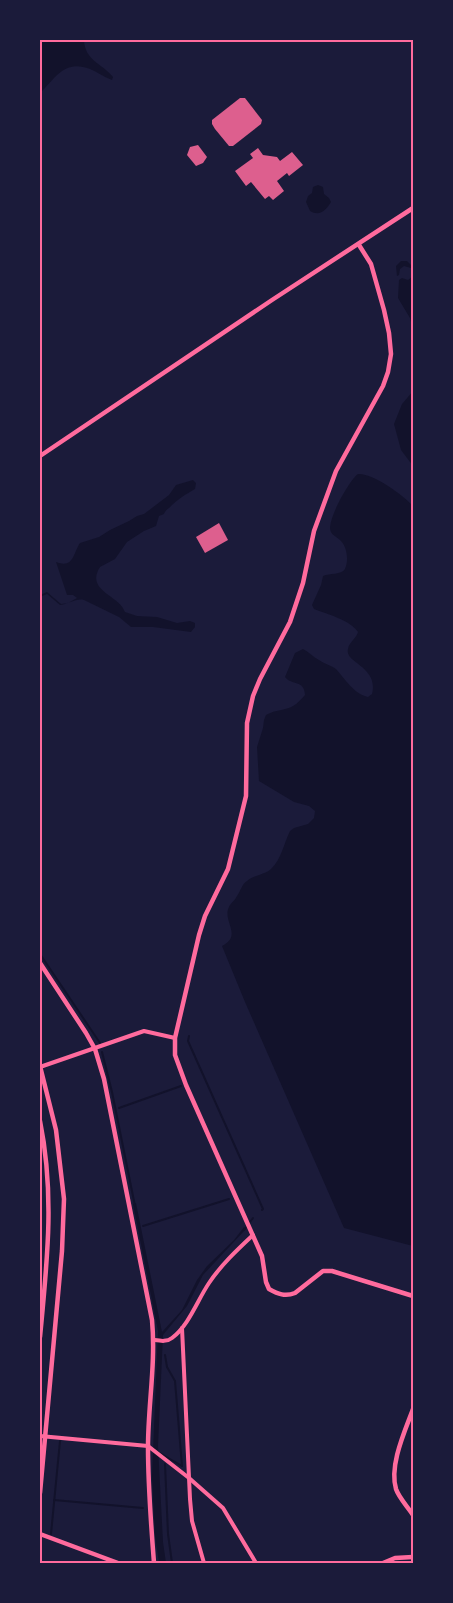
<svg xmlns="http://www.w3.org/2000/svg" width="453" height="1603" font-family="Signika,sans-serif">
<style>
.water{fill:#12122b}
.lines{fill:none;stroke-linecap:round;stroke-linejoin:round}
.stream{stroke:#12122b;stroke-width:2}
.building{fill:#dd5f8e}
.minor{stroke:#ff6b9d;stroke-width:4}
.tertiary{stroke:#ff6b9d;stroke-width:4.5}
.neatline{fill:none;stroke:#ff6b9d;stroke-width:2}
</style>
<rect width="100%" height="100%" fill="#1b1b3a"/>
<g class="water">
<path d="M40,40H84C85,61 102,63 113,77L112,80C104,77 97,72 90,69C64,59 56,78 40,93Z"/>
<path d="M318,185L323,187L324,194L329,198L331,202C326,210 320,217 310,211L306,202L308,196L312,193L313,187Z"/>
<path d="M401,261H407L413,267L411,268L404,266L400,269L399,275L397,276L396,266Z"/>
<path d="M413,276V329L410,318L398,298L399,280L402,278L408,280Z"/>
<path d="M413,391V466L401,450L394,424L402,404Z"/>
<path d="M358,474C373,473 403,495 413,506V1246L344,1228L245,1002L222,946C244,935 220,920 230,905C232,902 235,900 237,896C241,891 241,885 247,881C254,875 264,875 271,869C281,860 284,843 290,831L294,828L308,824L314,818L315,811L309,806L294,802L259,781L257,747L263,728L264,720L266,715C273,711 278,711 285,709C293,708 300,701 305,695C304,679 292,686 285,677L295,653L303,649C309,652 313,657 319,660C324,664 331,665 336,669C345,679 354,694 368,697L372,694C379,666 344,663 348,649C349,642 356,639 358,632C350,620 327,614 314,609L312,605L321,585L323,576C330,573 341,575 345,569C349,560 347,546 340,540C337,537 332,535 331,532C325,523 350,479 358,474Z"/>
<path d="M193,480L196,483L195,489C185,495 181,497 172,505C169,509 166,509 164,514L159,516L156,526L144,531L127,542L115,559L100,567C85,591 119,595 125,612L137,616L157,617L177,623L190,621L195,623V627L191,632L153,627H131L119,617L84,600C76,598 69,604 60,605L47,594L40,597V595L47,592L61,604L68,603L77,598L73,595H67L56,562C74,569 73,553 80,543L99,537L110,530L129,521L137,516L144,514L169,495L176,485Z"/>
<path d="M136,1203L162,1332L182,1310L197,1280L207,1266L234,1240L244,1227L246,1229L203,1275L187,1306L163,1335L158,1446L163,1542L166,1563H159L155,1536L152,1476L158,1331L133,1204Z"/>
</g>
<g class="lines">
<g class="stream">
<path d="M40,954L100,1043"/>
<path d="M189,1036L188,1041L263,1209L262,1210"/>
<path d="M102,1052L112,1092L135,1206"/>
<path d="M119,1108L181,1086"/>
<path d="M143,1226L229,1199"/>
<path d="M244,1230L253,1218"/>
<path d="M165,1355L167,1367L175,1381L182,1466"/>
<path d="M158,1452L182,1466"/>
<path d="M165,1464L168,1534L172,1563"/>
<path d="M54,1500L143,1508"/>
<path d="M51,1534L60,1441"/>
</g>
</g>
<g class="building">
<path d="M240,98H245L262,120L261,124L233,146H229L215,129L212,124V120Z"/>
<path d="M198,145L207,157L203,163L196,166L187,155L190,147Z"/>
<path d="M258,148L263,155L277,157L280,161L292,152L303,165L289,176L287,173L277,181L284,191L273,200L269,196L265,199L251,182L246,186L235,171L253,158L250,154Z"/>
<path d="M219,523L228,540L205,553L196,537Z"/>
</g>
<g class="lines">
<g class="minor">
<path d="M40,1067L144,1031L175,1038"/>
<path d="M182,1328L190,1499L192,1521L204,1563"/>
<path d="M154,1340C161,1341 167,1342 172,1338C189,1325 197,1301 209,1283C221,1265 237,1250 253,1235"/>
<path d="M40,1436L148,1446L189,1478L223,1508L256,1563"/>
</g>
<g class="tertiary">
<path d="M359,245L371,264L384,310L389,333L391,354L388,372L383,386L336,471L314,531L303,583L290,622L260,679L253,696L247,723L246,796L228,869L205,916L199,935L175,1038V1055L186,1085L262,1256L266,1282L269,1289C278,1294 285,1297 295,1293L323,1271H332L413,1296"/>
<path d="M40,456L272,300L413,208"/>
<path d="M40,963L86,1033L95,1049L104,1079L152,1320C156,1363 148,1405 148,1447C148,1486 151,1525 154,1563"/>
<path d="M40,1066L56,1130L64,1199L62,1251L40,1493"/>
<path d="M40,1121C55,1195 47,1263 40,1337"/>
<path d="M413,1409C405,1431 389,1465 396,1489C399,1498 408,1507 413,1515"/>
<path d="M40,1534L118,1563"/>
<path d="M383,1563L395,1558L413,1557"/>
</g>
</g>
<rect width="453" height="1603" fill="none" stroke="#1b1b3a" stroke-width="82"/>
<rect x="41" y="41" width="371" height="1521" class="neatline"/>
</svg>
